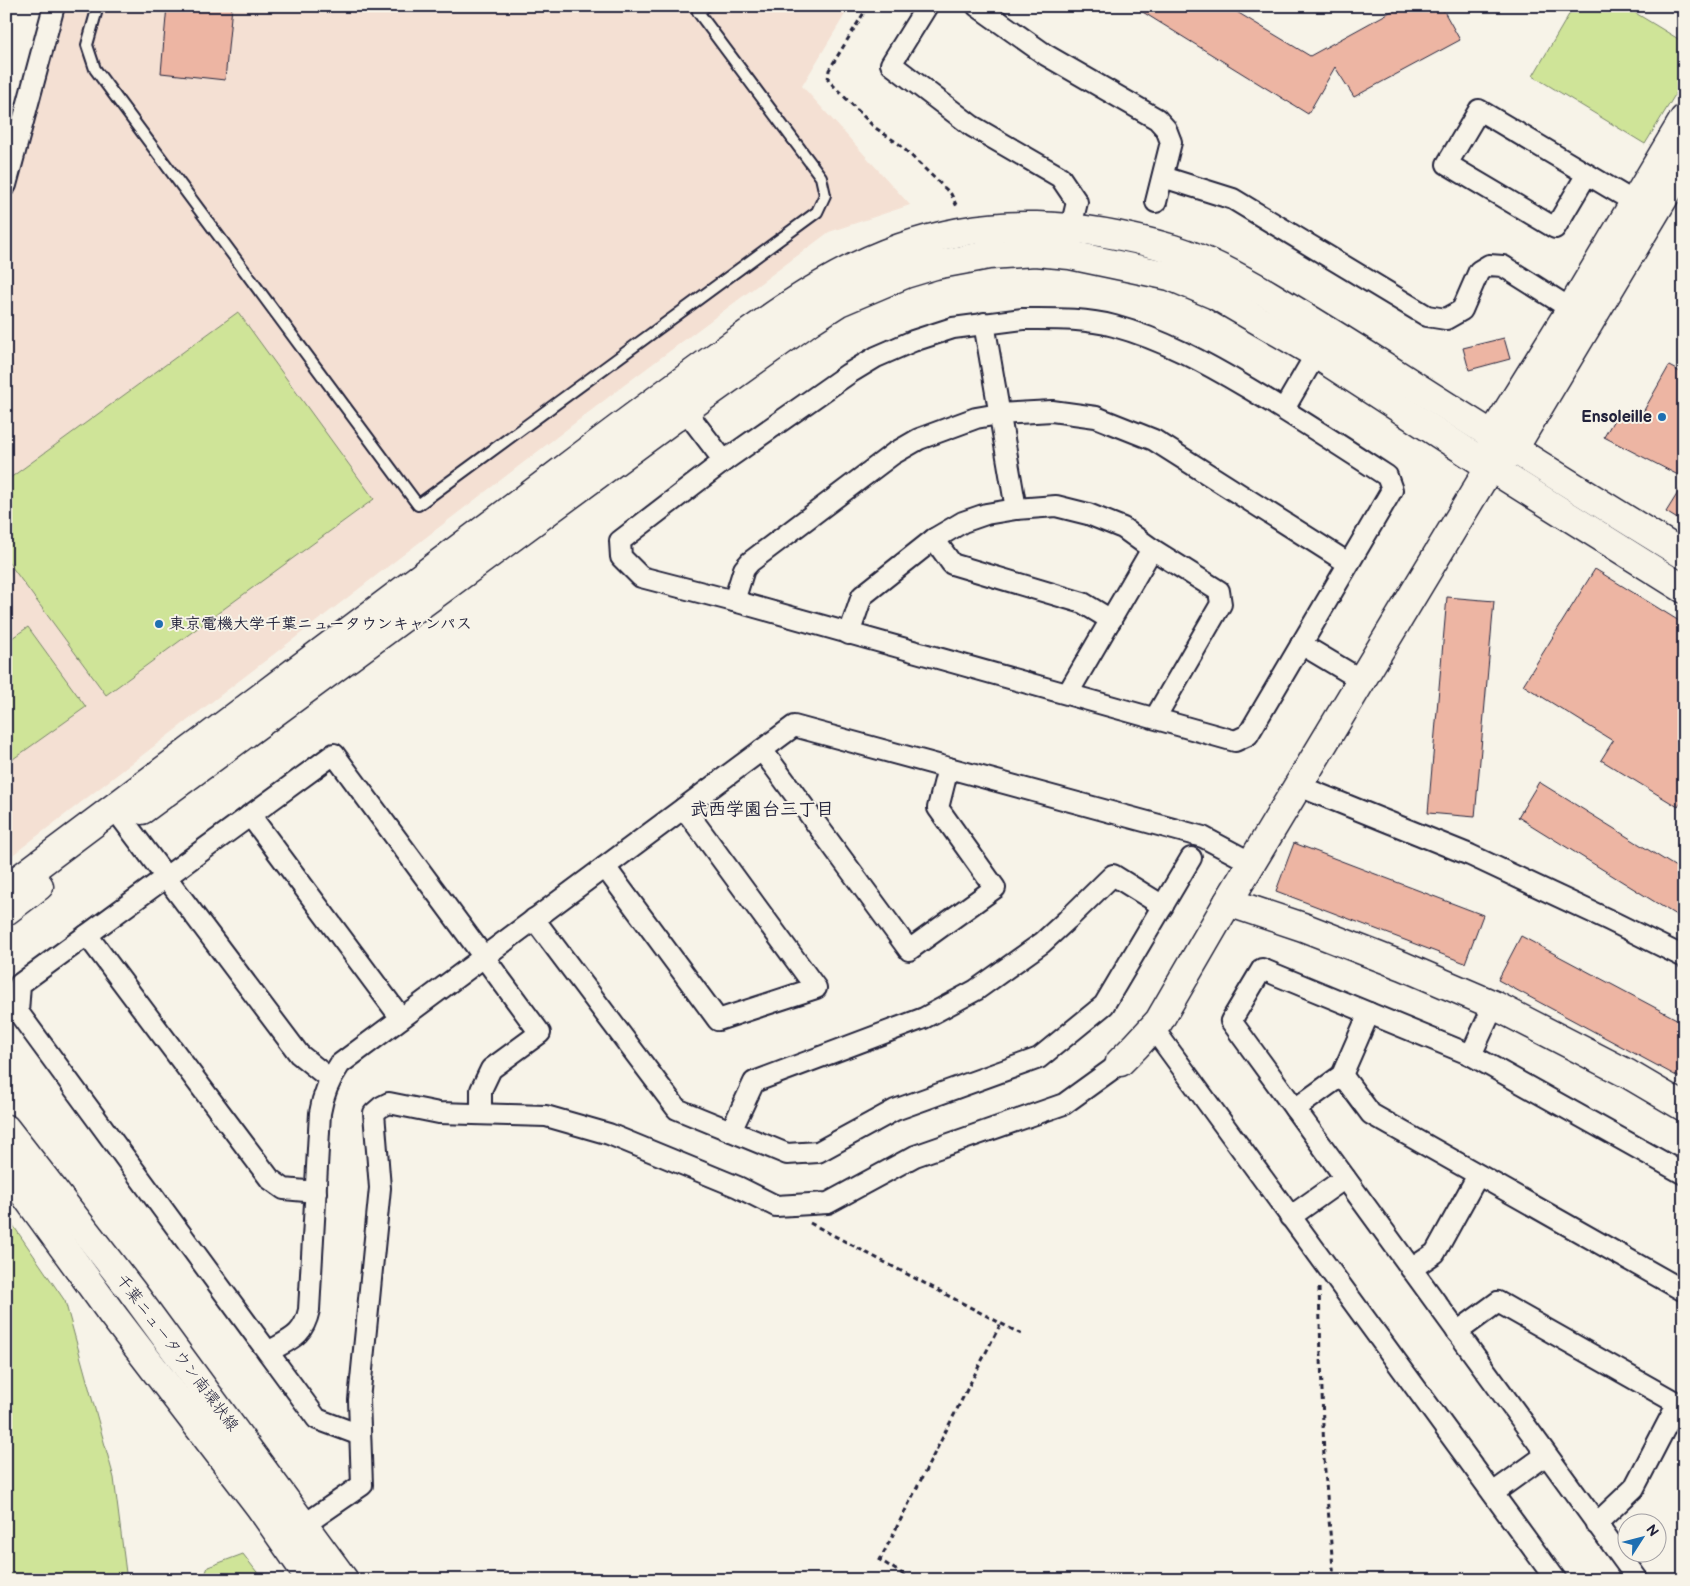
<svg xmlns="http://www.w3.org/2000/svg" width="1690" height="1586" font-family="'Balsamiq Sans','Klee One',sans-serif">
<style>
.built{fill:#f4e0d3}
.green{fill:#cfe498;stroke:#78836a}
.building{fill:#edb5a3;stroke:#22223b}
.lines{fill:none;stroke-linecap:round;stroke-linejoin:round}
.lane-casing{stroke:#22223b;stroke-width:14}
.street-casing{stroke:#22223b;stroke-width:24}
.secondary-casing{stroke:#22223b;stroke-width:31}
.path{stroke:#22223b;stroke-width:3;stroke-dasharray:5 4;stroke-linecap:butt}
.lane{stroke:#f7f3e8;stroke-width:10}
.street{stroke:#f7f3e8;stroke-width:20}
.secondary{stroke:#f7f3e8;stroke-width:28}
.poi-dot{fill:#1f6fb2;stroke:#f7f3e8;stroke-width:2}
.labels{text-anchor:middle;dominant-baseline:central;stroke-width:4;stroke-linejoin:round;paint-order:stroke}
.poi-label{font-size:16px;font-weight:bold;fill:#22223b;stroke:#f7f3e8;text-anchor:end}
.street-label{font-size:16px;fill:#22223b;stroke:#f7f3e8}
.neighbourhood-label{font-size:18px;font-weight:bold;fill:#22223b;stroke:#f7f3e8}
</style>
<rect width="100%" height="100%" fill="#f7f3e8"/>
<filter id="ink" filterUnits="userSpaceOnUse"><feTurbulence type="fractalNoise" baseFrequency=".02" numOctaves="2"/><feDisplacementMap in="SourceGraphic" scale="10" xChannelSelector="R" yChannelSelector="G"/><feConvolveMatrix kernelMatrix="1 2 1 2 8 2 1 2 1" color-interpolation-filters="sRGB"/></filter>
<g filter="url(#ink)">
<path class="built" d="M58,6H850L802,86L910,205L829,232L619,389L6,860V215Z"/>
<g class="green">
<path d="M1574,6H1624L1680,40L1684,63V80L1645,144L1533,76Z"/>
<path d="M238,312L374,499L106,695L6,559V481Z"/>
<path d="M28,627L86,707L6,764V642Z"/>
<path d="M6,1215L65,1301L114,1478L126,1573L121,1580H6Z"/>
<path d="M243,1554L263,1580H203L208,1567Z"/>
</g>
<g class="building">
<path d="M167,6H232L225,80L161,73Z"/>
<path d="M1133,6H1227L1310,56L1401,6H1441L1460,40L1354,97L1335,67L1308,114Z"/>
<path d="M1504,338L1510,359L1469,370L1463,348Z"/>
<path d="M1669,366L1684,374V478L1604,437L1618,413L1638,421Z"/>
<path d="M1684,483V523L1666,512Z"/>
<path d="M1595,569L1684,624V798L1678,807L1601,760L1613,741L1523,685Z"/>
<path d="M1447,597L1494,601L1475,817L1428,813Z"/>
<path d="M1539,782L1684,872V920L1518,817Z"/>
<path d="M1294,843L1483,915L1465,963L1276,891Z"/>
<path d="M1521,936L1684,1023V1080L1498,980Z"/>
</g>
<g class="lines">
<g class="lane-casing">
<path id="lane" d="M98,6L87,45L95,69L418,505L817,212L825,195L821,177L698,12L706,6"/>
</g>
<g class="street-casing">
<g id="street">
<path d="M927,6L891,64L972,126L1060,177L1077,202L1071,227"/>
<path d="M977,6L1046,55L1157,119L1166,129L1171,142L1156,202"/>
<path d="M1587,174L1555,228L1447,164L1479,110L1634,202"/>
<path d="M1163,177L1233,199L1427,316L1446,319L1462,310L1479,271L1489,265L1503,266L1571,309"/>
<path d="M6,185L54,6"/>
<path d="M1023,319C1053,319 1085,318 1114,326C1162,339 1206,363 1248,388C1295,416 1341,446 1387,476L1392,490L1248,735L1235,741L734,601L641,577L621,557L620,541L724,461L848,374L876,357L913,341L953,328Z"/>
<path d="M984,323L1016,509"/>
<path d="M1284,409L1316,354"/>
<path d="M685,410L724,461"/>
<path d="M934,539L952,564L1083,603L1111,620"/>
<path d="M734,601L744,569L750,562L893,454L919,439L976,418L999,414L1052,411L1096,417L1154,440L1348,563"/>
<path d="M849,634L862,596L934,539L963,522L986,514L1016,509L1056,506L1088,514L1123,528L1152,549L1219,591L1221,604L1155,718"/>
<path d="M1301,644L1363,681"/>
<path d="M1068,693L1152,549"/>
<path d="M762,750L909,950L995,888L938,808L948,768"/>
<path d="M1299,786L1470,855L1609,920L1684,957"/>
<path d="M114,808L299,1054L330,1079"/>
<path d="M250,815L401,1018"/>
<path d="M605,867L718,1020L816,988L684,808"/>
<path d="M534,919L677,1109L787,1154L818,1152L895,1110L1039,1058L1104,1005L1191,858"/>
<path d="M87,935L270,1179L284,1189L316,1192"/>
<path d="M1153,1028L1556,1580"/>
<path d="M1471,1055L1494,1005"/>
<path d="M1342,1075L1371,1114L1684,1291"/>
<path d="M1295,1109L1342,1075L1369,1013"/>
<path d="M731,1131L754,1082L924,1018L976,990L1042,943L1067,920L1113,875L1163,906"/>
<path d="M1290,1217L1345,1178"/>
<path d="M1411,1269L1435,1253L1478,1175"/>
<path d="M1457,1332L1498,1302L1684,1407"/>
<path d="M268,1352C290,1339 303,1337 309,1310L320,1113C323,1094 329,1080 340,1064L794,726L1203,837L1252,863"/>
<path d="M360,1435L317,1419L18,1012L20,984L334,754L540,1033L491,1069L481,1090V1114"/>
<path d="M1493,1493L1546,1455"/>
<path d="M1596,1524L1634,1488L1678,1403"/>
<path d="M304,1525L362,1485L359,1400L380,1188L374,1113L381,1107L389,1103L439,1113L546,1116L609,1134L738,1187L776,1206L828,1203L915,1156L1064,1104L1111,1070L1120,1062"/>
<path d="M1638,1580L1231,1021L1262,969L1471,1055L1684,1174"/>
</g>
</g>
<g class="secondary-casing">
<g id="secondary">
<path d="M1491,453L1492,436L1571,309L1684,119"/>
<path d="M142,810L685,410L811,320L839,302L905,274L935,265L989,255L1035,252L1070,255L1170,276L1215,295L1316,354L1490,467L1684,589"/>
<path d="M6,889C189,752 371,614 554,477C609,435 665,393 721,353C777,312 834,271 900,248C992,215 1081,222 1173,249C1208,260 1240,278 1271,296C1314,322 1356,348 1398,375C1493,436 1588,496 1684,555"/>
<path d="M1228,902L1303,927L1403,966L1494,1005L1628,1074L1684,1107"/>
<path d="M6,911L39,886"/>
<path d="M1120,1062L1136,1046L1159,1021L1228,902L1490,467L1513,450L1684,164"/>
<path d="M6,1129L131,1290L344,1580"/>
<path d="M6,1169L112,1314L260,1507L311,1580"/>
</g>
</g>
<g class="path">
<path d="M868,6L829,70L828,80L874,127L899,144L951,194L958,209"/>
<path d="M810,1223L1021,1334"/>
<path d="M1319,1288L1324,1459L1334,1580"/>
<path d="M912,1580L880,1560L1001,1323"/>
</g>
<use href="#lane" class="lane"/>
<use href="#street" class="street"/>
<use href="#secondary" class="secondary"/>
</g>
</g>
<g class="poi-dot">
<circle cx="1662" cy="417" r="5"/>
<circle cx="159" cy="624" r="5"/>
</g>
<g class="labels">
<g class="poi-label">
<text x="1652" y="417">Ensoleille</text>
<text x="169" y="624" text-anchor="start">東京電機大学千葉ニュータウンキャンパス</text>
</g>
<g class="street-label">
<text transform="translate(177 1353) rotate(53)">千葉ニュータウン南環状線</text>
</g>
<g class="neighbourhood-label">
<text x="762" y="809">武西学園台三丁目</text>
</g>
</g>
<rect width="1690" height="1586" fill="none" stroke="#f7f3e8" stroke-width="25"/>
<rect x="12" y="12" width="1665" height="1561" fill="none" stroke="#22223b" stroke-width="2" filter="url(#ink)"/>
<g transform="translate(1642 1538) rotate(54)"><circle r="24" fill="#f7f3e8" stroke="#a29fa3"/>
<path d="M0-4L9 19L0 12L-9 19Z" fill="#1f6fb2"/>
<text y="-8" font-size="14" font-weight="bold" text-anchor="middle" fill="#22223b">N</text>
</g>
</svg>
